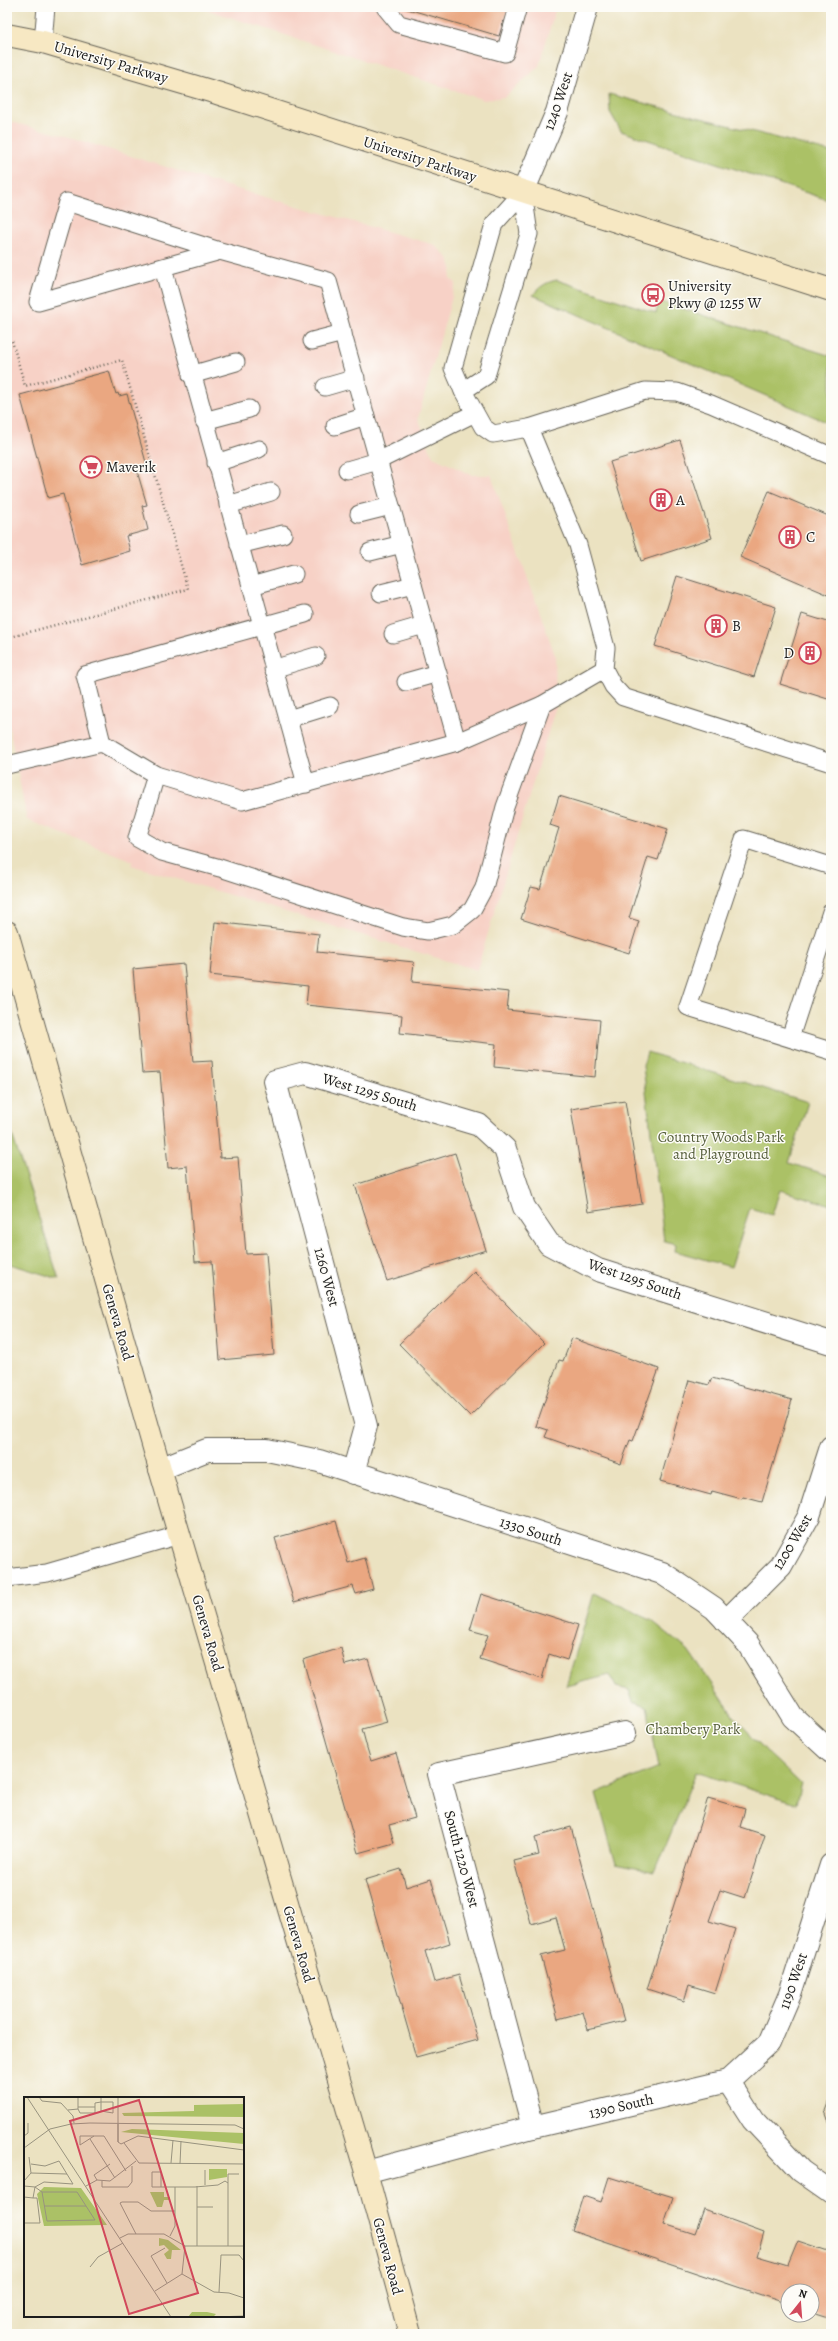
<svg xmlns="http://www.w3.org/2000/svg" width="838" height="2341" font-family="Alegreya,serif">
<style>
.built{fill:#f7d1c6}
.green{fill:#abc166;stroke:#646e41}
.building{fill:#eaa781}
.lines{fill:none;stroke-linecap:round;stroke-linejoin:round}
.lane-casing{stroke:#646156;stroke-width:19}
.street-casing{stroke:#646156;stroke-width:24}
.secondary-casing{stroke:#646156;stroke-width:24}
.path{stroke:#646156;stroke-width:2.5;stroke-dasharray:1 3;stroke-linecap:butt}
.lane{stroke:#fff;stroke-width:17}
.street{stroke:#fff;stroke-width:22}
.secondary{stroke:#f7e8c3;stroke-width:22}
.labels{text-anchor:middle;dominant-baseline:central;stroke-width:3;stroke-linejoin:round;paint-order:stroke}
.street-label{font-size:15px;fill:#1c1c1c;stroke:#fdfcf7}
.poi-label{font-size:15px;fill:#1c1c1c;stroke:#fdfcf7;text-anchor:start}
.park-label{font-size:15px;fill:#555e3a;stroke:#fdfcf7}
.inset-road{fill:none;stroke:#98937f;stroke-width:1}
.view{fill:#d1495b;fill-opacity:0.15;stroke:#d1495b;stroke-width:2}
.inset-edge{fill:none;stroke:#1c1c1c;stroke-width:2}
</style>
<rect width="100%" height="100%" fill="#fdfcf7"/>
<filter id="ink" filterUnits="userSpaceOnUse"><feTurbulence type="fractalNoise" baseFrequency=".025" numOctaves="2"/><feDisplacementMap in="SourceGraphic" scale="8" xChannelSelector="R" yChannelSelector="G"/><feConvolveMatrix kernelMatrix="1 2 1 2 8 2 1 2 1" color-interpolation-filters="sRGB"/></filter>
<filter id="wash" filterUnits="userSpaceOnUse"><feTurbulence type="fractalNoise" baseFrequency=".012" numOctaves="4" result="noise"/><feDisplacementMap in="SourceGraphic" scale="16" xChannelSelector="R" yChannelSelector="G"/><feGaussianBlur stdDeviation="0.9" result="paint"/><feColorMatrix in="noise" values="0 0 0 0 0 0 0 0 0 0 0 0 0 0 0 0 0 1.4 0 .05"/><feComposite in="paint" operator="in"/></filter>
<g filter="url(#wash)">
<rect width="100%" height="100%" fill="#ebe2c1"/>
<g class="built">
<path d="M199,7H556L539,66L505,97L484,100Z"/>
<path d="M7,121L66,136L237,189L435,245L449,259L452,268L450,279L456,283L418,418L433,457L472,475H491L555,655L556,706L477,970L131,865L133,861L27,820L7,716Z"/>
</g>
<g class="green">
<path d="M609,94L831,152V201L621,131L610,112Z"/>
<path d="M557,280L656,313L659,301L831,356V424L533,295C539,287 546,282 557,280Z"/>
<path d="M647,1052L808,1102L789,1163L831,1176V1205L780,1190L772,1215L750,1208L731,1267L675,1251L676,1244L664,1241L643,1066Z"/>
<path d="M7,1119L59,1279L7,1263Z"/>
<path d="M594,1593L651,1620L688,1650L736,1719L771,1756L801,1784L796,1804L696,1772L655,1872L616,1864L596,1793L659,1767L647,1707L633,1702L629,1690L616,1687L610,1675L566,1686Z"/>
</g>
<g id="blocks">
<g class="building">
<path d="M401,7H508L499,36Z"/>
<path d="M109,371L116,394L118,393L119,396L127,394L147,466L140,468V470L137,471L147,505L142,506L148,530L126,536L130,551L82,565L63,494L48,498L20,395Z"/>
<path d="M680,440L712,538L641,561L610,462Z"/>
<path d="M769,491L831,517V596L740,557Z"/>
<path d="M677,576L776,607L754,677L655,646Z"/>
<path d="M802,614L831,623V700L780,684Z"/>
<path d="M559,796L668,829L658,860L648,857L629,918L639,921L629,953L521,919L531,887L540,889L559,828L550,825Z"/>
<path d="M215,922L319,934L317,952L414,962L412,982L509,992L507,1010L600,1020L595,1077L494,1067L496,1044L400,1033L402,1015L306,1005L308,986L210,975Z"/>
<path d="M184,964L193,1062L212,1061L220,1158L238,1157L246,1254L266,1253L274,1355L220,1360L212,1261L195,1262L187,1166L168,1168L160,1072L142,1073L133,969Z"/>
<path d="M625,1101L642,1204L588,1212L571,1109Z"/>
<path d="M455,1153L486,1250L387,1281L355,1185Z"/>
<path d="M474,1271L544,1343L470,1416L399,1344Z"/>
<path d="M572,1338L659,1369L633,1441L630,1440L621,1464L545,1437L548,1430L536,1426L559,1360L563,1361Z"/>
<path d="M712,1378L792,1400L762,1502L743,1497L742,1499L712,1491L711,1495L660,1481L689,1380L709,1385Z"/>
<path d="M336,1521L348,1563L365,1558L373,1589L356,1594L353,1586L294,1602L275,1538Z"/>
<path d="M481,1594L578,1625L567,1660L549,1654L542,1679L480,1659L488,1635L470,1630Z"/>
<path d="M341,1648L345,1665L368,1659L387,1722L362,1729L367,1748L371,1761L396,1753L415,1818L389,1825L394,1843L358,1853L303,1660Z"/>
<path d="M708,1798L745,1809L740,1827L765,1835L745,1898L720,1890L709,1921L735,1929L715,1993L689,1985L684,2001L647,1989Z"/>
<path d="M571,1827L624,2021L588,2030L583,2012L558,2019L541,1956L565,1950L556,1917L531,1924L514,1861L539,1855L535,1837Z"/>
<path d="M401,1869L406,1887L431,1879L450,1943L425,1951L434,1982L459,1975L478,2040L416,2057L365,1880Z"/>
<path d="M831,2095V2128L825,2111Z"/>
<path d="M609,2177L673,2197L664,2224L695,2234L704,2210L764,2232L757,2256L788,2265L798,2241L831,2252V2319L812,2313V2291H788V2304L572,2231L583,2196L601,2202Z"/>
</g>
</g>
</g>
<g filter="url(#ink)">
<use href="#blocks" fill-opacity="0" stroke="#646156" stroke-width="1"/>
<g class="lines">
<g class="lane-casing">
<g id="lane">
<path d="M385,7L399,24L505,53L518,7"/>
<path d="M43,42L46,7"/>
<path d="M523,192L494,224L453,368L463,391L483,427L493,434L529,428L645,391L677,392L711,404L831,456"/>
<path d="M220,251L38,302L67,202L220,251L328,281L457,742"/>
<path d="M163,268L306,784"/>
<path d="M312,341L343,333"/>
<path d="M191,375L236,362"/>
<path d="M325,387L356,378"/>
<path d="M463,391L486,376L529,234L523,192"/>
<path d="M204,421L249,409"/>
<path d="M335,426L366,416"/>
<path d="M529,428L578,545L606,648L604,669L613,686L623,697L831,763"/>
<path d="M216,463L259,449"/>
<path d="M347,470L378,461L475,413"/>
<path d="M228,505L271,492"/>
<path d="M359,514L391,506"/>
<path d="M239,545L283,534"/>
<path d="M370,552L402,544"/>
<path d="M251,586L294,574"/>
<path d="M381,593L413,585"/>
<path d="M393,634L424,625"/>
<path d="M273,669L316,656"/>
<path d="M406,682L438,673"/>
<path d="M288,719L330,706"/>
<path d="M102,743L85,675L305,614"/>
<path d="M7,765L102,743L156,775L242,801L457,742L542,705L604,669"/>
<path d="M156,775L137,838L162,852L220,868L403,927L428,931L453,925L472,910L484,888L505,807L542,705"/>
<path d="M831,866L744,839L688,1007L831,1051"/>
<path d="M790,1038L831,912"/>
<path d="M7,1578L47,1573L179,1535"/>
</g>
</g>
<g class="street-casing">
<g id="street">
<path d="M523,192L557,112L587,7"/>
<path d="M160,1469L207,1450H267L319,1461L662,1573L714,1608L748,1644L793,1717L831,1752"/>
<path d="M353,1473L366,1426L275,1081L305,1073L479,1125L505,1149L524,1207L549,1244L598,1270L831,1343"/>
<path d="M726,1621L781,1566L809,1516L831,1447"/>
<path d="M728,2081L753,2120L801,2171L831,2192"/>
<path d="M533,2127L439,1774L625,1733"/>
<path d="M366,2172L533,2127L728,2081L769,2043L790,1994L831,1865"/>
</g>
</g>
<g class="secondary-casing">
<g id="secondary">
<path d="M7,35L43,42L217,93L831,290"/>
<path d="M7,932L160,1469L366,2172L410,2334"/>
</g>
</g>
<path class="path" d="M7,638L188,589L122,360L25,386L12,341"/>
<use href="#lane" class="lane"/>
<use href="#street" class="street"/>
<use href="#secondary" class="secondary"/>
</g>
</g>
<defs>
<g id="bus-ring" transform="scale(1.15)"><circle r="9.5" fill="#fdfcf7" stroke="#d1495b" stroke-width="1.5"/><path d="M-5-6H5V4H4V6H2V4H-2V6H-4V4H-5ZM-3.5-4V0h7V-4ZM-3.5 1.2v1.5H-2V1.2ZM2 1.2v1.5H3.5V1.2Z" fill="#d1495b"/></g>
<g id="supermarket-ring" transform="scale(1.15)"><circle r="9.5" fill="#fdfcf7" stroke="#d1495b" stroke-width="1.5"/><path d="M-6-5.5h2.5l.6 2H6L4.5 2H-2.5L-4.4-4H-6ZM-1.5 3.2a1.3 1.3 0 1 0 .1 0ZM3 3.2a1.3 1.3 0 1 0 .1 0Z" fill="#d1495b"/></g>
<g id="building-ring" transform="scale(1.15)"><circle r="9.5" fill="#fdfcf7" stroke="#d1495b" stroke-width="1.5"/><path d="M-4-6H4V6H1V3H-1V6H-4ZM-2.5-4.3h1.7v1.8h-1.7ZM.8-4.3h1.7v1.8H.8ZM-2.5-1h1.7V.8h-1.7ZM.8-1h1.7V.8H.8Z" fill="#d1495b"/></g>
</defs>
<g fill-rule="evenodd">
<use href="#bus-ring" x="653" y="295"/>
<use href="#supermarket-ring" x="91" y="467"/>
<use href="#building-ring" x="661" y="500"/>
<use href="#building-ring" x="790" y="537"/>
<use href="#building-ring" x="716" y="626"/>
<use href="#building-ring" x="810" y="653"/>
</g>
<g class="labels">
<g class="street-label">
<text transform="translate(111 62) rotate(16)">University Parkway</text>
<text transform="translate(558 101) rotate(-71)">1240 West</text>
<text transform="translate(420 159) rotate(18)">University Parkway</text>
<text transform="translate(370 1092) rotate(17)">West 1295 South</text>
<text transform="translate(327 1277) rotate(75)">1260 West</text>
<text transform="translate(635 1279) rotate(19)">West 1295 South</text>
<text transform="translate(118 1322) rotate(74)">Geneva Road</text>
<text transform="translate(531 1531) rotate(18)">1330 South</text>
<text transform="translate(792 1542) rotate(-59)">1200 West</text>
<text transform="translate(208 1633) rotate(74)">Geneva Road</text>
<text transform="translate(462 1859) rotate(75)">South 1220 West</text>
<text transform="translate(299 1944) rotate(74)">Geneva Road</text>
<text transform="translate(793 1981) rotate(-71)">1190 West</text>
<text transform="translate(621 2106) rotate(-13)">1390 South</text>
<text transform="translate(388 2256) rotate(75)">Geneva Road</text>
</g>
<g class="poi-label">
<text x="668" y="286">University<tspan x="668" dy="17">Pkwy @ 1255 W</tspan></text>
<text x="106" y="467">Maverik</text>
<text x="676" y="500">A</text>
<text x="806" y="537">C</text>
<text x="732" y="626">B</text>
<text x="794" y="653" text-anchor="end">D</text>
</g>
<g class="park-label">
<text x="721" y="1137">Country Woods Park<tspan x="721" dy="17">and Playground</tspan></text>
<text x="693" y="1729">Chambery Park</text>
</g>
</g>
<g transform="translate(24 2097)">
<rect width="220" height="220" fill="#ebe2c1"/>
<path d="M220,7V20L100,19L98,16L170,14V8ZM108,32L220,36V47L97,35ZM185,72H203V80L185,83ZM20,90L57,91L83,128L20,129L13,97ZM126,95H140V100H146L145,103H140L138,110H133ZM135,141L144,143L157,153H148L147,162H143L140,157L145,153L140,148L135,149ZM168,215H183L192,217L189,220H164Z" fill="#abc166"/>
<path class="inset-road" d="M3,0L147,220M15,0L18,4L37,6L49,19L50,26M54,10H71M54,12L56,16H71V6L77,5V14L89,16V5H77V0M44,13L54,12V0M94,27V45M26,32L47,27L66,26L211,28L220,32M0,39L4,36V26M70,39L56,48V39H80L102,74M66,42L91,81M94,45L97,47L114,39L220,53M94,45V0M100,46L115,66L220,67M0,51L26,32M147,66L149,43M156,67L157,44M7,76L43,77M220,77V90M73,83L70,78L86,67M0,84L7,76L5,60M78,84V90H104L108,85V69M181,88V73M0,89L11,90L20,85L49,87L35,64L21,69L7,67M62,89L73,83L86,84L112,64M11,90L18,95L23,124L71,123L53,95H18M137,90V75H128V90H171L194,88L201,84L204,86M0,100L9,101L11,90M20,109H62M173,110H189M0,126H16L13,101H9M112,137L96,106L98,105H114L127,114H151M146,139L151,129V90M96,141L104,137H140L161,149H220M173,149V89M204,149V77H215M141,151L127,159L143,186M66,170L74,160L99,146M158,177L190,195L205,196L220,201M158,177L161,149M131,194L158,177M195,195L197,158H215L220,164M191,220L220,219"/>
<path class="view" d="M115,3L174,196L105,217L46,24Z"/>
<rect width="220" height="220" class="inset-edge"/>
</g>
<rect width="838" height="2341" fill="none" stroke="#fdfcf7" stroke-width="24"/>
<g transform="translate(800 2303) rotate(17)"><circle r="19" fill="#fdfcf7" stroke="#a3a29f"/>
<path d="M0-3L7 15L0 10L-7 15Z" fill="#d1495b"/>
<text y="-6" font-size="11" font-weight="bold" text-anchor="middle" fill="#1c1c1c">N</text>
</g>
</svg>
